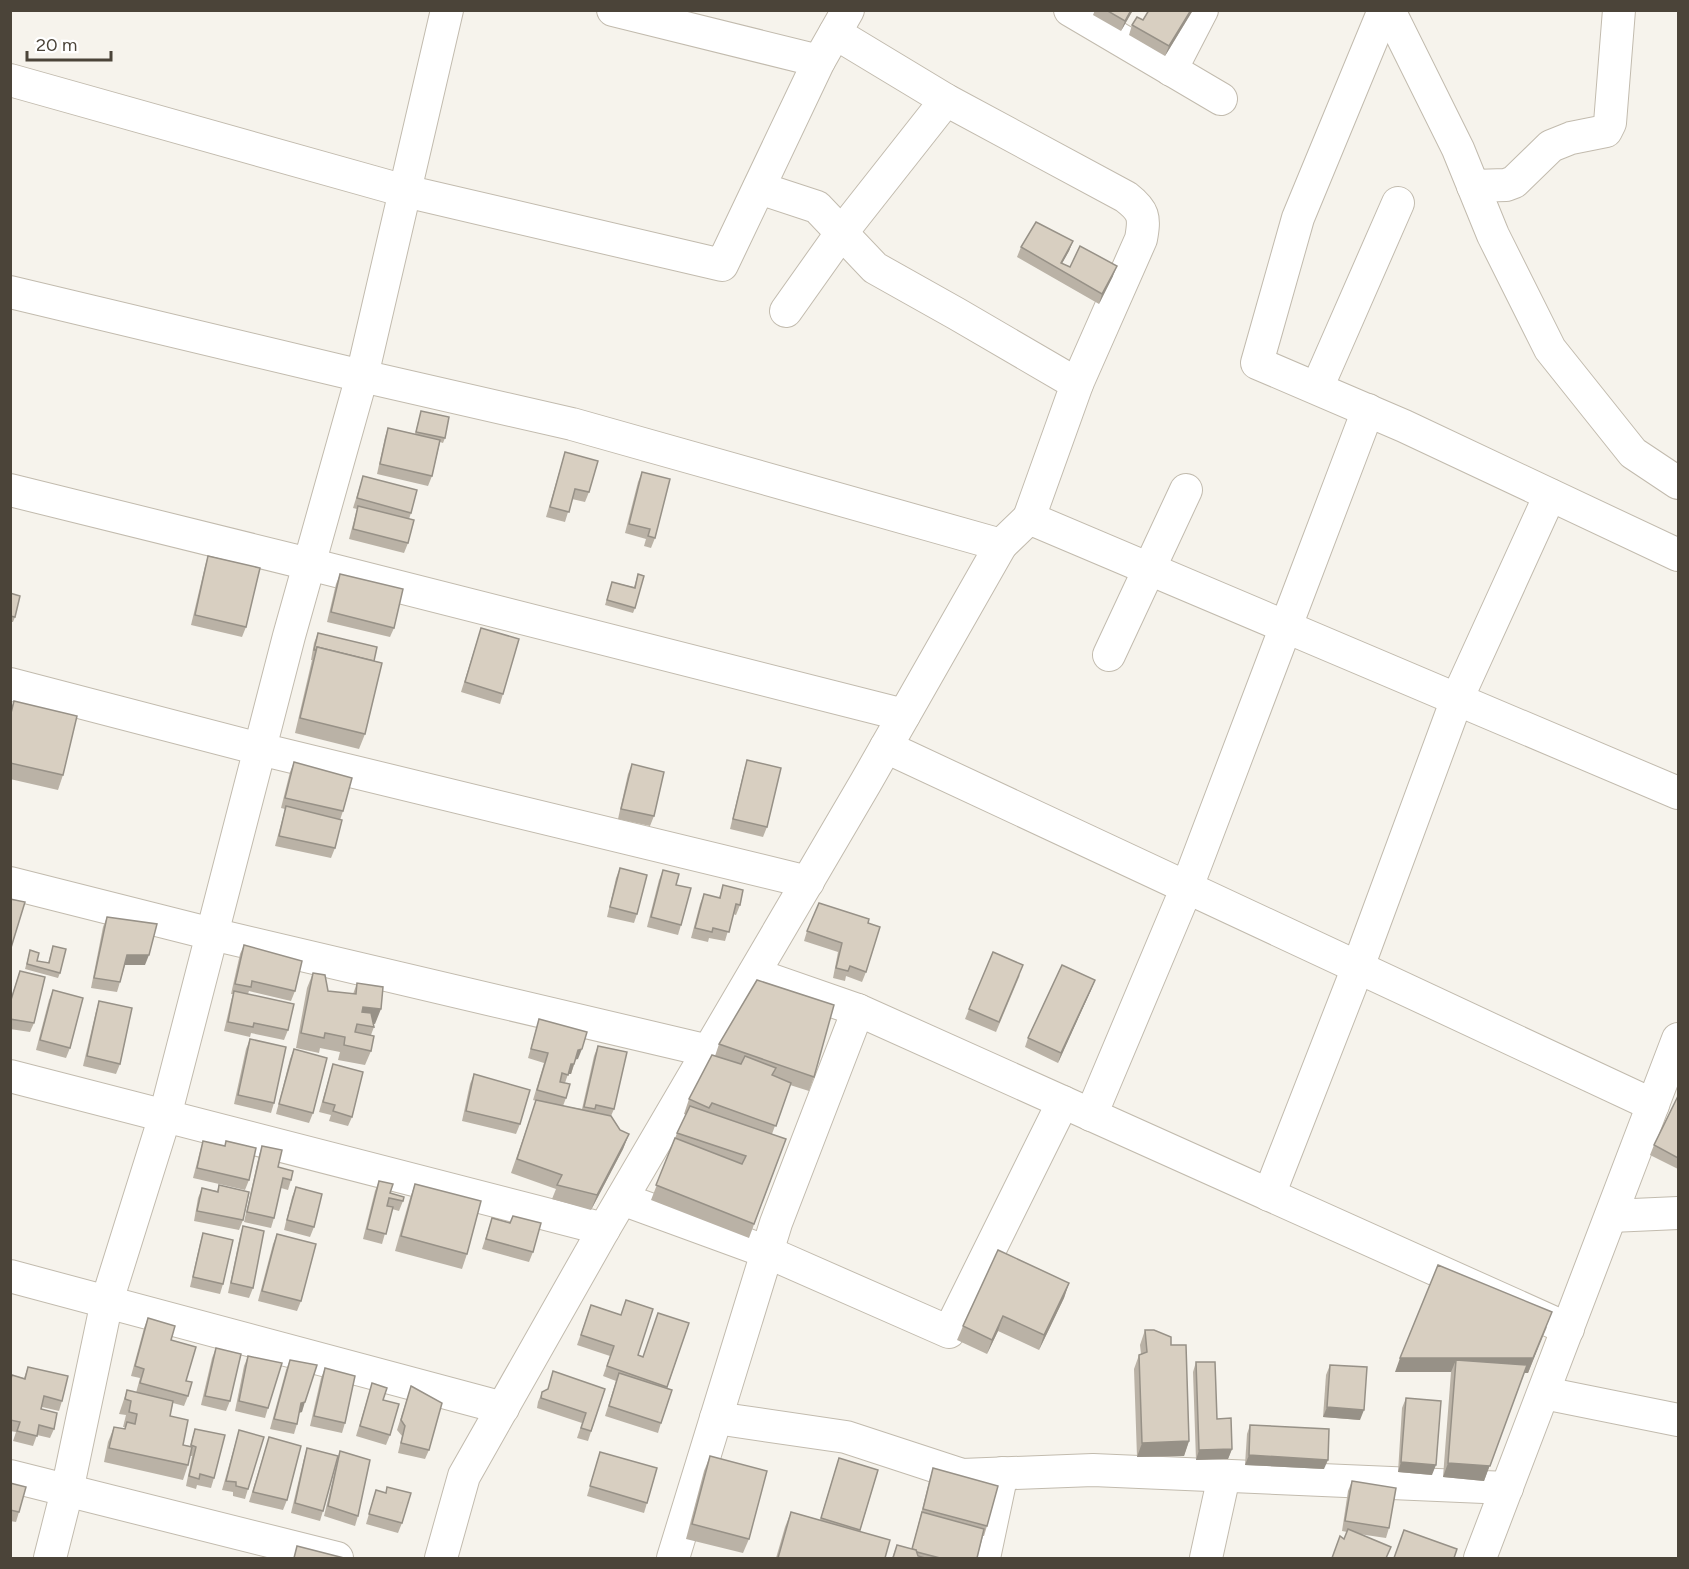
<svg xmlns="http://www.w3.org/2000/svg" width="1689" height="1569" font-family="Figtree,sans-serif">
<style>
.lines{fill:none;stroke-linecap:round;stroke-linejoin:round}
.minor-casing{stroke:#c2bbae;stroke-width:34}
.minor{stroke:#fff;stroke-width:32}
.wall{fill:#bab2a6}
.shaded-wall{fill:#979187}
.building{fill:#d8cfc1;stroke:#979187;stroke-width:1.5}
</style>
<rect width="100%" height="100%" fill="#f6f3ec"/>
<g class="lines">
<g class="minor-casing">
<g id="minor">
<path d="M613,10L819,61"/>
<path d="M1070,10L1221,99"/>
<path d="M1384,10L1298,218L1257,363L1404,426L1678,555"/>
<path d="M1389,10L1458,149L1493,235L1550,349L1633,453L1678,483"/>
<path d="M835,33L946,100L1126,197C1144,211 1145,217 1141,239L1077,384"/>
<path d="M1171,70L1202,10"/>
<path d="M10,80L405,191L722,265L819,61L848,10"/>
<path d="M1473,186L1506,185L1514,182L1551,146L1571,138L1606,131L1610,123L1619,10"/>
<path d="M759,188L817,207L875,268L957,314L1077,384L1029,518"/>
<path d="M10,292L362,376L572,424L1001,545L866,782L604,1229L464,1476L441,1558"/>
<path d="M786,311L842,232L946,100"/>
<path d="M1317,388L1398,203"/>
<path d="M10,490L309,564L904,715"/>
<path d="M1001,545L1029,518L1678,793"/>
<path d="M1109,655L1186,490"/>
<path d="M10,684L260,749L808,882"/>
<path d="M886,747L1653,1105"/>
<path d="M10,883L212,934L709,1051"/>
<path d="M858,1010L1568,1329"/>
<path d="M10,1076L604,1229"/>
<path d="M1091,1115L1187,887L1368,410"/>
<path d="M1269,1195L1358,967L1457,699L1550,495"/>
<path d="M622,1199L767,1252L949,1332L1063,1102"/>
<path d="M1611,1216L1678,1213"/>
<path d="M10,1276L503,1408"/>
<path d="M1544,1393L1678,1420"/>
<path d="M716,1418L846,1437L962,1475L1093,1470L1507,1488"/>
<path d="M10,1476L337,1558"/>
<path d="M50,1558L67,1491L107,1301L165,1116L289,636L362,376L447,10"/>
<path d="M673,1558L776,1223L858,1010L754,974"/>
<path d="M984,1558L1002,1473"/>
<path d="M1206,1558L1224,1476"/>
<path d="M1480,1558L1678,1039"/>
</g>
</g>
<use href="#minor" class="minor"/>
</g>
<g class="wall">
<path d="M1095,10H1133L1121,31L1093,15Z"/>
<path d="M1193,10L1165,56L1129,35L1132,25L1143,20Z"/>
<path d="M1073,241L1069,251L1062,263L1070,267L1113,276L1099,304L1017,257L1021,247Z"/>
<path d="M421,411L445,438L443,443L440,442L432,476L428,486L377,474L385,437L388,428L415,434Z"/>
<path d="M565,452L589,492L585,502L572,499L565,522L546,517Z"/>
<path d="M642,472L655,538L651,548L644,546L646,539L625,533L638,482Z"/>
<path d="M363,476L411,513L409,519L408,543L404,553L349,539L357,509L353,508Z"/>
<path d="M208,556L246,627L242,637L191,625L205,566Z"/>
<path d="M340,574L394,628L390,637L327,622L336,584Z"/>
<path d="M638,574L635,608L633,613L605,605L612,582L634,587Z"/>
<path d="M10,593L15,617L13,622H10Z"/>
<path d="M481,628L503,694L500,704L461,692Z"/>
<path d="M318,633L374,661L365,734L359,749L295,733L312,660H311L314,643Z"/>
<path d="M14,701L63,775L58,790L10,779V711Z"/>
<path d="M747,760L767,827L763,837L730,829L744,770Z"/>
<path d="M294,762L343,811L340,820L335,848L331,858L275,846L285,809L281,808L290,772Z"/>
<path d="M632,764L654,816L650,826L618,819L628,774Z"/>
<path d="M620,868L637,914L634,923L607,917L616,878Z"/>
<path d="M663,870L676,885L681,925L678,935L647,927L659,880Z"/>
<path d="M723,885L740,905L736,915L733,914L725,941L709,938L708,942L691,938L700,904L704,894L719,898Z"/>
<path d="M107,917L145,965H125L120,982L117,992L91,988L103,927Z"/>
<path d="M868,923L866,972L862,982L846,976L845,981L833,978L838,952L804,941L807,931Z"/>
<path d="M244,945L295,991L291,1001L249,991L248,994L288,1030L284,1040L251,1033L250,1037L224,1031L231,1001L233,994H231L240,954Z"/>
<path d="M53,946L60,973L58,978L25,969L30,950L37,961L48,963Z"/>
<path d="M20,971L34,1023L30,1032L10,1029V1001Z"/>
<path d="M313,973L328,991L353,994L357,983L375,1024L373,1023L374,1027L371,1035V1051L365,1065L338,1060L340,1052L320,1048L319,1053L296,1048L307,988Z"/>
<path d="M1020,975L996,1032L965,1019L969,1009Z"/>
<path d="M1095,980L1091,990L1058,1063L1025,1047L1028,1038Z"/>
<path d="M53,990L70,1048L66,1058L36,1050L49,1000Z"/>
<path d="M99,1001L120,1064L116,1074L83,1066L96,1011Z"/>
<path d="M539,1019L578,1059H576L571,1074H568L565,1083L566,1098L563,1106L582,1109L594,1056L598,1046L614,1109L611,1116L620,1130L629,1134L623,1149L591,1210L552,1199L556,1189L511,1173L536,1101L533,1100L544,1063L528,1058Z"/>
<path d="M250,1039L274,1103L271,1113L234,1104L246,1049Z"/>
<path d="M719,1044L814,1077L809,1091L790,1085L772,1134L786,1139L749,1238L651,1200L677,1133L686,1115L684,1114L689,1099L715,1056Z"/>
<path d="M294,1049L313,1113L309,1123L276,1114L290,1059Z"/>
<path d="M333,1064L352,1117L348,1126L329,1121L331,1115L319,1112Z"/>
<path d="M474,1074L520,1124L516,1134L462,1121L470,1084Z"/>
<path d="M1678,1096V1169L1650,1155L1654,1145Z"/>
<path d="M203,1141L249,1180L245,1190L193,1178L200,1151Z"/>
<path d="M262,1146L278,1167L291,1180L288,1190L281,1188L274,1218L271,1228L244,1222L259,1155Z"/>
<path d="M379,1181L390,1193L403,1201L399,1211L392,1209L382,1244L363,1239L375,1191Z"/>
<path d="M415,1184L467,1254L462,1269L395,1251L410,1198Z"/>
<path d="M219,1185L243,1220L239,1230L194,1221L198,1198L202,1188L217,1191Z"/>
<path d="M296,1187L314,1227L310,1237L284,1230L292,1197Z"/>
<path d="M513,1216L533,1252L529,1262L482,1249L492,1218L510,1223Z"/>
<path d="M243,1226L253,1288L249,1298L228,1293L240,1236Z"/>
<path d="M203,1233L223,1284L220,1294L190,1287L200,1243Z"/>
<path d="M277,1234L301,1301L297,1311L258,1301L273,1244Z"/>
<path d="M1069,1283L1064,1298L1039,1350L998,1331L987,1354L957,1340L963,1326Z"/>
<path d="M591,1305L638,1355L643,1357L689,1323L667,1388L661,1423L658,1433L605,1416L616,1381L603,1376L610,1356L577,1345Z"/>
<path d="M148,1318L171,1340L186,1381L188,1396L184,1406L173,1403L170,1416L183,1445L190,1446L195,1429L214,1478L211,1488L197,1485L196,1489L186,1486L192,1456H190L188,1465L183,1480L104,1462L108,1442L114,1427L124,1429L125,1427H123L126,1415L119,1414L127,1390L136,1393L140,1378L131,1376L144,1328Z"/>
<path d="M1547,1327L1528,1373H1524L1484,1481L1443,1477L1451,1372H1395Z"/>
<path d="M1145,1330L1171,1345L1189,1441L1184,1456L1137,1457L1134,1369L1139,1355L1141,1354L1140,1345Z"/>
<path d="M216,1348L230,1401L226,1411L201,1405L212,1358Z"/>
<path d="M248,1356L268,1408L265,1418L235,1411L244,1366Z"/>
<path d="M290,1360L302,1412L299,1413L297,1424L294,1434L270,1429L286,1370Z"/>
<path d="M1196,1362L1217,1419L1232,1449L1228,1459L1196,1460L1193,1372Z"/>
<path d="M1330,1365L1360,1420L1323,1417L1326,1375Z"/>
<path d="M28,1367L62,1401L59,1411L42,1407L41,1409L54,1429L50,1438L37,1435L33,1446L13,1441L16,1432L10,1431V1380L12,1375L24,1378Z"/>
<path d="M325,1368L345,1423L342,1433L310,1426L321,1378Z"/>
<path d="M372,1383L383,1400L390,1435L386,1445L356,1436Z"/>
<path d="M411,1386L429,1450L425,1459L398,1453L402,1436L397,1430Z"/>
<path d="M605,1389L588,1441L577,1438L582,1423L537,1408L538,1402L542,1392Z"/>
<path d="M1406,1398L1432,1475L1398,1472L1402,1408Z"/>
<path d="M1250,1425L1324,1469L1245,1465L1247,1434Z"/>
<path d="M239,1430L248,1489L245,1499L233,1496V1492L222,1490Z"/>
<path d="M269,1437L287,1500L283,1510L249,1502Z"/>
<path d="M307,1448L323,1511L320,1521L291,1513L304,1458Z"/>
<path d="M340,1451L358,1516L355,1526L324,1516L337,1461Z"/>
<path d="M600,1452L647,1503L644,1513L587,1496Z"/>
<path d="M710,1456L749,1539L743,1553L686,1539L704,1471Z"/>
<path d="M839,1458L878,1470L860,1531L885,1558H776L785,1527L791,1512L820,1520Z"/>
<path d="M933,1468L987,1526L984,1536H983L977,1558H892L897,1545L912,1549L930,1478Z"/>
<path d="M1352,1481L1389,1528L1386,1538L1359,1534L1344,1539L1347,1532L1342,1531L1348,1491Z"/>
<path d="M10,1483L19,1512L16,1522L10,1521Z"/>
<path d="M376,1490L402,1523L398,1533L366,1524Z"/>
</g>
<g class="shaded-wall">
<path d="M1131,10H1133L1121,31L1125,21Z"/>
<path d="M1191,10H1193L1165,56L1169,46Z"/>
<path d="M1073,241L1069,251L1059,269L1061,263Z"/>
<path d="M1117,266L1113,276L1099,304L1102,294Z"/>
<path d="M127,955H149L145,965H123Z"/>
<path d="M1095,980L1091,990L1058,1063L1061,1053Z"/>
<path d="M363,1007L381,1009L375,1024L358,1022Z"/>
<path d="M582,1049L578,1059L574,1060L578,1050Z"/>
<path d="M571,1064H574L571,1074H567Z"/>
<path d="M629,1134L623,1149L591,1210L597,1195Z"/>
<path d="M1069,1283L1064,1298L1039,1350L1044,1335Z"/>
<path d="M1552,1312L1528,1373H1524L1484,1481L1443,1477L1448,1463L1456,1360L1451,1372H1395L1400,1358Z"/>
<path d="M1003,1316L998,1331L987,1354L992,1340Z"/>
<path d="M305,1402L302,1412L297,1413L301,1403Z"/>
<path d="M1327,1407L1364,1410L1360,1420L1323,1417Z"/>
<path d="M1189,1441L1184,1456L1137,1457L1142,1443Z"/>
<path d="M1232,1449L1228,1459L1196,1460L1199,1450Z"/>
<path d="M1249,1455L1328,1460L1324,1469L1245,1465Z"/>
<path d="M1401,1462L1436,1465L1432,1475L1398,1472Z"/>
</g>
<g class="building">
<path d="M1106,10H1131L1125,21Z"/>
<path d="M1149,10H1191L1169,46L1132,25L1137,17L1143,20Z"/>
<path d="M1036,222L1073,241L1061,263L1070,267L1080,246L1117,266L1102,294L1021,247Z"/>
<path d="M421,411L449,417L445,438L416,432Z"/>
<path d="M388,428L440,440L432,476L380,464Z"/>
<path d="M565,452L598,461L589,492L575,489L569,512L550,507Z"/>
<path d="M642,472L670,479L655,538L648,536L650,529L629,524Z"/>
<path d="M363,476L417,490L411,513L357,498Z"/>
<path d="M358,506L414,520L408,543L353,529Z"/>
<path d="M208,556L260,568L246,627L195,615Z"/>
<path d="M340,574L403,589L394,628L331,612Z"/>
<path d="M638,574L644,576L635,608L607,600L612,582L635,588Z"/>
<path d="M10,593L20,596L15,617L10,616Z"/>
<path d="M481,628L519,639L503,694L465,682Z"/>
<path d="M318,633L377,647L374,661L317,647L316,650H314Z"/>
<path d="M317,647L382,663L365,734L300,718Z"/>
<path d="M14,701L77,716L63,775L10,763V717Z"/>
<path d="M747,760L781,768L767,827L733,819Z"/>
<path d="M294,762L352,778L343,811L285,798Z"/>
<path d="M632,764L664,772L654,816L621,809Z"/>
<path d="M286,806L342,820L335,848L279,836Z"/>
<path d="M620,868L647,875L637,914L610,907Z"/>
<path d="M663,870L679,874L676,885L691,888L681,925L651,917Z"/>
<path d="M723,885L743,890L740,905L736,904L729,932L713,928L712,932L695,928L704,894L720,898Z"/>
<path d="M10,899L25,902L10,951Z"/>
<path d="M819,903L869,919L868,923L880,927L866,972L850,966L848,971L836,968L842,943L807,931Z"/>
<path d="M107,917L157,924L149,955H127L120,982L94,978Z"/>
<path d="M244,945L302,961L295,991L252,981L251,987L235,984Z"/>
<path d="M53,946L66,949L60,973L27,964L30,950L39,953L37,961L49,963Z"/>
<path d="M993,952L1023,965L999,1022L969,1009Z"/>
<path d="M1062,965L1095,980L1061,1053L1028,1038Z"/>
<path d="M20,971L45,977L34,1023L10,1019V1003Z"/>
<path d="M313,973L325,975L328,991L356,994L357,983L383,987L381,1009L363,1007L362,1012L371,1013L374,1027L357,1024L355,1032L374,1036L371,1051L344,1045L345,1037L325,1033L324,1038L301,1033Z"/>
<path d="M757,980L834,1005L814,1077L719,1044Z"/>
<path d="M53,990L83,998L70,1048L40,1040Z"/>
<path d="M234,991L294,1004L288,1030L254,1023L253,1027L228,1022Z"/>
<path d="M99,1001L132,1008L120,1064L87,1056Z"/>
<path d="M539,1019L587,1032L582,1049L578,1050L574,1064H571L568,1075L562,1073L560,1082L570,1084L566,1098L537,1090L548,1053L531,1049Z"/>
<path d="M250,1039L286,1047L274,1103L238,1095Z"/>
<path d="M598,1046L627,1052L614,1109L596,1105L595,1109L584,1107Z"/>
<path d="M294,1049L327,1058L313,1113L279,1104Z"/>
<path d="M712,1055L741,1064L745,1056L776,1068L772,1075L791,1083L776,1126L712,1103L709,1108L689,1099Z"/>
<path d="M333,1064L363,1072L352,1117L333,1111L335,1105L323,1102Z"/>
<path d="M474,1074L530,1090L520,1124L466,1111Z"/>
<path d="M1678,1096V1158L1654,1145Z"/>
<path d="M536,1100L611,1116L620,1130L629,1134L597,1195L557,1185L562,1175L517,1159Z"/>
<path d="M690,1106L786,1139L754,1224L656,1185L675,1138L742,1164L746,1156L677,1133Z"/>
<path d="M203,1141L225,1146L226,1141L256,1148L249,1180L197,1168Z"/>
<path d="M262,1146L282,1150L278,1167L293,1171L291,1180L283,1178L274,1218L247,1212Z"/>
<path d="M379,1181L393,1184L390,1193L404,1197L403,1201L389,1198L387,1206L393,1207L386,1234L367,1229Z"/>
<path d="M415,1184L481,1201L467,1254L401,1236Z"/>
<path d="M219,1185L249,1192L243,1220L197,1211L202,1188L218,1192Z"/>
<path d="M296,1187L322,1194L314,1227L287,1220Z"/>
<path d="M513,1216L541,1223L533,1252L486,1239L492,1218L510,1223Z"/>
<path d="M243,1226L264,1231L253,1288L231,1283Z"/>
<path d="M203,1233L233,1240L223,1284L193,1277Z"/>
<path d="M277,1234L316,1244L301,1301L262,1291Z"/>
<path d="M998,1250L1069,1283L1044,1335L1003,1316L992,1340L963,1326Z"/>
<path d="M1438,1265L1552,1312L1533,1358H1400Z"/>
<path d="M626,1300L653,1309L638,1355L643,1357L658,1313L689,1323L667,1387L607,1366L614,1346L581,1335L591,1305L621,1315Z"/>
<path d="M148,1318L175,1326L171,1340L196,1347L186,1381L192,1382L188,1396L140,1383L144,1369L135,1366Z"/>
<path d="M1145,1330H1154L1171,1337V1345H1186L1189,1441L1142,1443L1139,1355L1147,1352Z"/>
<path d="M216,1348L241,1354L230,1401L205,1396Z"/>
<path d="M248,1356L282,1363L268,1408L239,1401Z"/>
<path d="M290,1360L317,1365L305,1402L301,1403L297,1424L274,1419Z"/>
<path d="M1456,1360L1527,1365L1490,1466L1448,1463Z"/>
<path d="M1196,1362H1215L1217,1419L1231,1418L1232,1449L1199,1450Z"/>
<path d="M1330,1365L1367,1367L1364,1410L1327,1407Z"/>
<path d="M28,1367L68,1376L62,1401L44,1396L41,1409L57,1413L54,1429L39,1425L37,1436L17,1431L20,1422L10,1420V1382L12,1375L25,1379Z"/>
<path d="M325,1368L355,1376L345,1423L314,1416Z"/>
<path d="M553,1371L605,1389L591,1431L581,1428L586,1413L541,1398L542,1392L548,1389Z"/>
<path d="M619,1373L672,1390L661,1423L609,1406Z"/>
<path d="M372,1383L387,1388L383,1400L399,1404L390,1435L360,1426Z"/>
<path d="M411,1386L442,1403L429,1450L401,1443L405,1426L401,1420Z"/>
<path d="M127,1390L173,1401L170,1416L188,1420L183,1445L192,1447L188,1465L109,1448L114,1427L125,1429L127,1422L135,1424L137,1414L129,1412L131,1401L125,1399Z"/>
<path d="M1406,1398L1441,1401L1436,1465L1401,1462Z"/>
<path d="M1250,1425L1329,1429L1328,1460L1249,1455Z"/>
<path d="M195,1429L225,1435L214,1478L200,1474L199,1479L189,1476L196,1447L191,1445Z"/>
<path d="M239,1430L264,1437L248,1489L236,1486V1482L226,1481Z"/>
<path d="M269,1437L301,1446L287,1500L253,1492Z"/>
<path d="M307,1448L338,1456L323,1511L295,1503Z"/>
<path d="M340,1451L370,1460L358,1516L328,1506Z"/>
<path d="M600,1452L657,1468L647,1503L590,1486Z"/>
<path d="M710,1456L767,1471L749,1539L692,1524Z"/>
<path d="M839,1458L878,1470L860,1530L821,1518Z"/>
<path d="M933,1468L998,1486L987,1526L923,1509Z"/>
<path d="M1352,1481L1396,1488L1389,1528L1345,1521Z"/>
<path d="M10,1483L26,1487L19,1512L10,1510Z"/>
<path d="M387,1487L411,1493L402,1523L369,1514L376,1490L386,1493Z"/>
<path d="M791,1512L890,1540L885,1558H778Z"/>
<path d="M922,1512L984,1529L977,1558H940L917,1552L916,1550L912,1549Z"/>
<path d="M1348,1529L1391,1547L1386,1558H1332L1340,1536L1344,1539Z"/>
<path d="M1404,1530L1457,1549L1454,1558H1394Z"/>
<path d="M897,1545L916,1550L918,1556L925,1558H893Z"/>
<path d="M297,1546L344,1558H294Z"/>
</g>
<rect width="1689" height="1569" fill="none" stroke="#4b4439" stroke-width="24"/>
<path d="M27 51v9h84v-9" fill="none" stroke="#4b4439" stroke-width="3"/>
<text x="36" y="51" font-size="18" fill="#4b4439" stroke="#ffffff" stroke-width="4.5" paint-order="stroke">20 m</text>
</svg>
